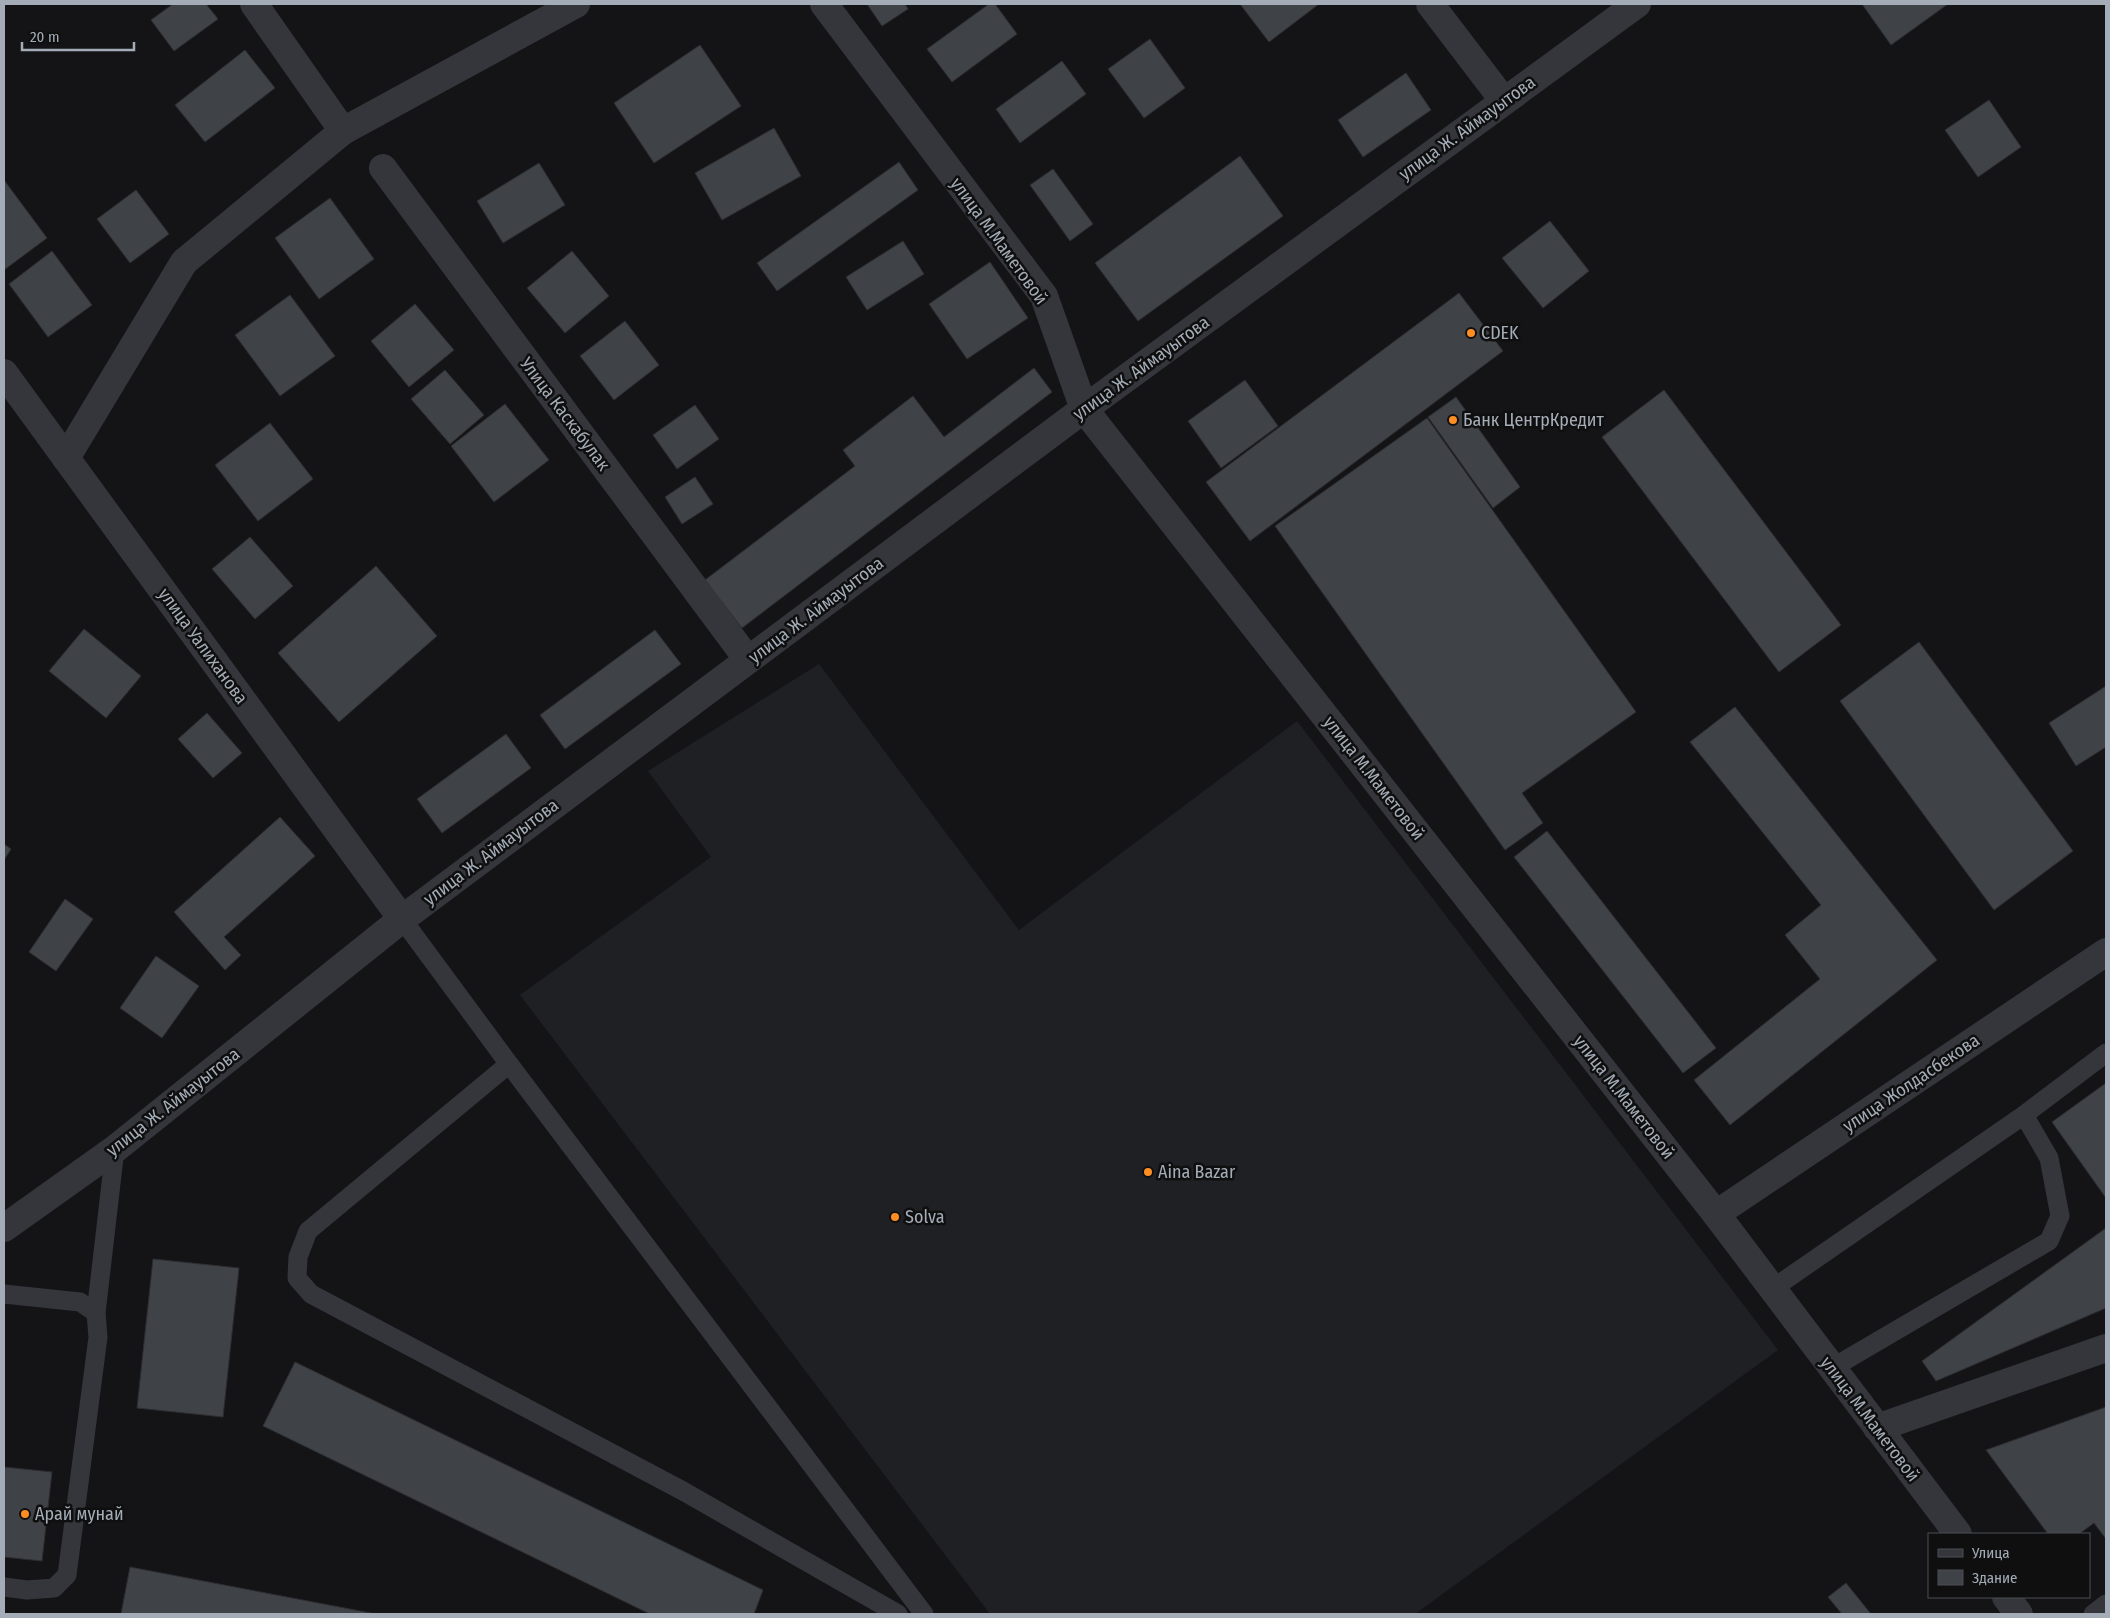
<svg xmlns="http://www.w3.org/2000/svg" width="2110" height="1618" font-family="'Fira Sans Condensed',sans-serif">
<style>
.built{fill:#1f2023}
.building{fill:#3f4246;stroke:#2d2e32}
.lines{fill:none;stroke-linecap:round;stroke-linejoin:round}
.service{stroke:#34363b;stroke-width:19}
.minor{stroke:#34363b;stroke-width:28}
.tertiary{stroke:#34363b;stroke-width:28}
.poi-dot{fill:#fe8e23;stroke:#0f0f10;stroke-width:2}
.labels{text-anchor:middle;dominant-baseline:central;stroke-width:5;stroke-linejoin:round;paint-order:stroke}
.street-label{font-size:18px;fill:#a4adb7;stroke:#0f0f10}
.poi-label{font-size:18px;fill:#a4adb7;stroke:#0f0f10;text-anchor:start}
</style>
<rect width="100%" height="100%" fill="#141416"/>
<path class="built" d="M819,664L1019,930L1297,721L1778,1350L1415,1614H990L520,995L711,857L648,771Z"/>
<g class="building">
<path d="M173,4H206L218,19L174,51L151,20Z"/>
<path d="M867,4H905L908,9L882,26Z"/>
<path d="M989,4H995L1017,34L952,82L927,49Z"/>
<path d="M1240,4H1319L1269,42Z"/>
<path d="M1862,4H1948L1891,45Z"/>
<path d="M1150,39L1185,88L1144,118L1108,69Z"/>
<path d="M700,45L741,106L654,163L614,103Z"/>
<path d="M245,50L275,88L205,142L175,105Z"/>
<path d="M1062,61L1086,94L1020,143L996,109Z"/>
<path d="M1406,73L1431,110L1363,157L1338,120Z"/>
<path d="M1989,100L2021,147L1978,177L1945,130Z"/>
<path d="M774,128L801,176L722,220L695,173Z"/>
<path d="M1240,156L1283,216L1138,321L1095,263Z"/>
<path d="M899,162L918,190L777,291L757,263Z"/>
<path d="M539,163L565,205L503,243L477,201Z"/>
<path d="M1053,169L1093,224L1070,241L1030,185Z"/>
<path d="M4,180L47,238L4,270Z"/>
<path d="M136,190L169,234L130,263L97,219Z"/>
<path d="M330,198L374,259L319,299L275,238Z"/>
<path d="M1550,221L1589,271L1543,308L1502,258Z"/>
<path d="M903,241L924,274L867,310L846,277Z"/>
<path d="M52,251L92,305L48,337L9,284Z"/>
<path d="M572,251L609,296L565,333L527,288Z"/>
<path d="M990,262L1028,318L967,359L929,304Z"/>
<path d="M1459,293L1503,351L1250,541L1206,482Z"/>
<path d="M290,295L335,356L280,396L235,335Z"/>
<path d="M415,304L454,350L409,387L371,341Z"/>
<path d="M625,321L659,365L614,400L580,356Z"/>
<path d="M1034,368L1052,392L742,628L705,580L855,466L843,450L913,396L944,437Z"/>
<path d="M445,370L484,415L450,444L411,399Z"/>
<path d="M1245,380L1278,426L1221,468L1188,421Z"/>
<path d="M1664,390L1841,625L1779,672L1602,437Z"/>
<path d="M1456,397L1520,487L1493,508L1428,417Z"/>
<path d="M505,404L549,460L494,502L451,446Z"/>
<path d="M695,405L719,439L677,469L653,435Z"/>
<path d="M1427,418L1636,712L1522,793L1543,823L1505,850L1275,526Z"/>
<path d="M270,423L313,479L258,521L215,465Z"/>
<path d="M695,477L713,504L682,524L665,497Z"/>
<path d="M250,537L293,586L255,619L212,569Z"/>
<path d="M376,566L437,636L339,722L278,653Z"/>
<path d="M84,629L141,676L106,718L49,671Z"/>
<path d="M655,630L681,664L565,749L540,715Z"/>
<path d="M1919,642L2073,851L1994,910L1840,701Z"/>
<path d="M2106,686V747L2076,766L2049,723Z"/>
<path d="M1735,707L1937,960L1730,1125L1694,1080L1820,979L1785,935L1821,905L1690,742Z"/>
<path d="M207,713L242,753L213,778L178,739Z"/>
<path d="M506,734L531,768L442,833L417,799Z"/>
<path d="M280,817L315,856L224,937L241,955L225,970L174,912Z"/>
<path d="M1547,831L1716,1048L1683,1073L1514,857Z"/>
<path d="M4,844L11,849L4,860Z"/>
<path d="M65,899L93,919L56,971L29,952Z"/>
<path d="M156,956L199,986L162,1038L120,1008Z"/>
<path d="M2106,1083V1198L2052,1122Z"/>
<path d="M2106,1228V1308L1936,1381L1922,1361Z"/>
<path d="M153,1259L239,1268L223,1417L137,1408Z"/>
<path d="M295,1362L763,1590L754,1614H650L263,1426Z"/>
<path d="M2106,1407V1539L2094,1523L2079,1534H2048L1986,1450Z"/>
<path d="M4,1467L52,1472L42,1561L4,1557Z"/>
<path d="M130,1567L376,1614H121Z"/>
<path d="M1846,1583L1871,1614H1842L1828,1597Z"/>
</g>
<g class="lines">
<g class="service">
<path d="M402,919L509,1064L924,1614"/>
<path d="M509,1064L308,1231L298,1257L297,1278L311,1294L683,1491L898,1614"/>
<path d="M2024,1115L2106,1053"/>
<path d="M1772,1289L2024,1115L2049,1158L2060,1216L2049,1241L1832,1368"/>
<path d="M4,1294L80,1302L96,1313L98,1337L67,1575L54,1588L27,1590L4,1587"/>
<path d="M96,1313L115,1149"/>
<path d="M2093,1614L2106,1604"/>
</g>
<g class="minor">
<path d="M254,4L343,131"/>
<path d="M824,4L1044,296L1084,409L1716,1214L1958,1534"/>
<path d="M1430,4L1504,101"/>
<path d="M383,168L748,660"/>
<path d="M4,373L402,919"/>
<path d="M66,458L184,262L343,131L576,4"/>
<path d="M1716,1214L2106,952"/>
<path d="M1877,1428L2106,1348"/>
<path d="M2006,1597L2019,1614"/>
</g>
<path class="tertiary" d="M4,1228L115,1149L402,919L1084,409L1637,4"/>
</g>
<g class="poi-dot">
<circle cx="1471" cy="333" r="5"/>
<circle cx="1453" cy="420" r="5"/>
<circle cx="1148" cy="1172" r="5"/>
<circle cx="895" cy="1217" r="5"/>
<circle cx="25" cy="1514" r="5"/>
</g>
<g class="labels">
<g class="street-label">
<text transform="translate(1467 128) rotate(-36)">улица Ж. Аймауытова</text>
<text transform="translate(999 241) rotate(54)">улица М.Маметовой</text>
<text transform="translate(1141 368) rotate(-36)">улица Ж. Аймауытова</text>
<text transform="translate(565 414) rotate(53)">Улица Каскабулак</text>
<text transform="translate(816 610) rotate(-37)">улица Ж. Аймауытова</text>
<text transform="translate(203 646) rotate(54)">улица Уалиханова</text>
<text transform="translate(1374 778) rotate(52)">улица М.Маметовой</text>
<text transform="translate(491 852) rotate(-37)">улица Ж. Аймауытова</text>
<text transform="translate(1911 1083) rotate(-34)">улица Жолдасбекова</text>
<text transform="translate(1624 1097) rotate(52)">улица М.Маметовой</text>
<text transform="translate(173 1102) rotate(-38)">улица Ж. Аймауытова</text>
<text transform="translate(1870 1419) rotate(53)">улица М.Маметовой</text>
</g>
<g class="poi-label">
<text x="1481" y="333">CDEK</text>
<text x="1463" y="420">Банк ЦентрКредит</text>
<text x="1158" y="1172">Aina Bazar</text>
<text x="905" y="1217">Solva</text>
<text x="35" y="1514">Арай мунай</text>
</g>
</g>
<rect width="2110" height="1618" fill="none" stroke="#a4adb7" stroke-width="10"/>
<rect x="1928" y="1533" width="162" height="65" fill="#0f0f10" stroke="#4b4e53"/>
<rect x="1938" y="1549" width="25" height="8" fill="#34363b" stroke="#4b4e53"/>
<text x="1972" y="1558" font-size="15" fill="#a4adb7">Улица</text>
<rect x="1938" y="1570" width="25" height="15" fill="#3f4246" stroke="#4b4e53"/>
<text x="1972" y="1583" font-size="15" fill="#a4adb7">Здание</text>
<path d="M22 42v8h112v-8" fill="none" stroke="#a4adb7" stroke-width="2.5"/>
<text x="30" y="42" font-size="15" fill="#a4adb7" stroke="#0f0f10" stroke-width="4" paint-order="stroke">20 m</text>
</svg>
